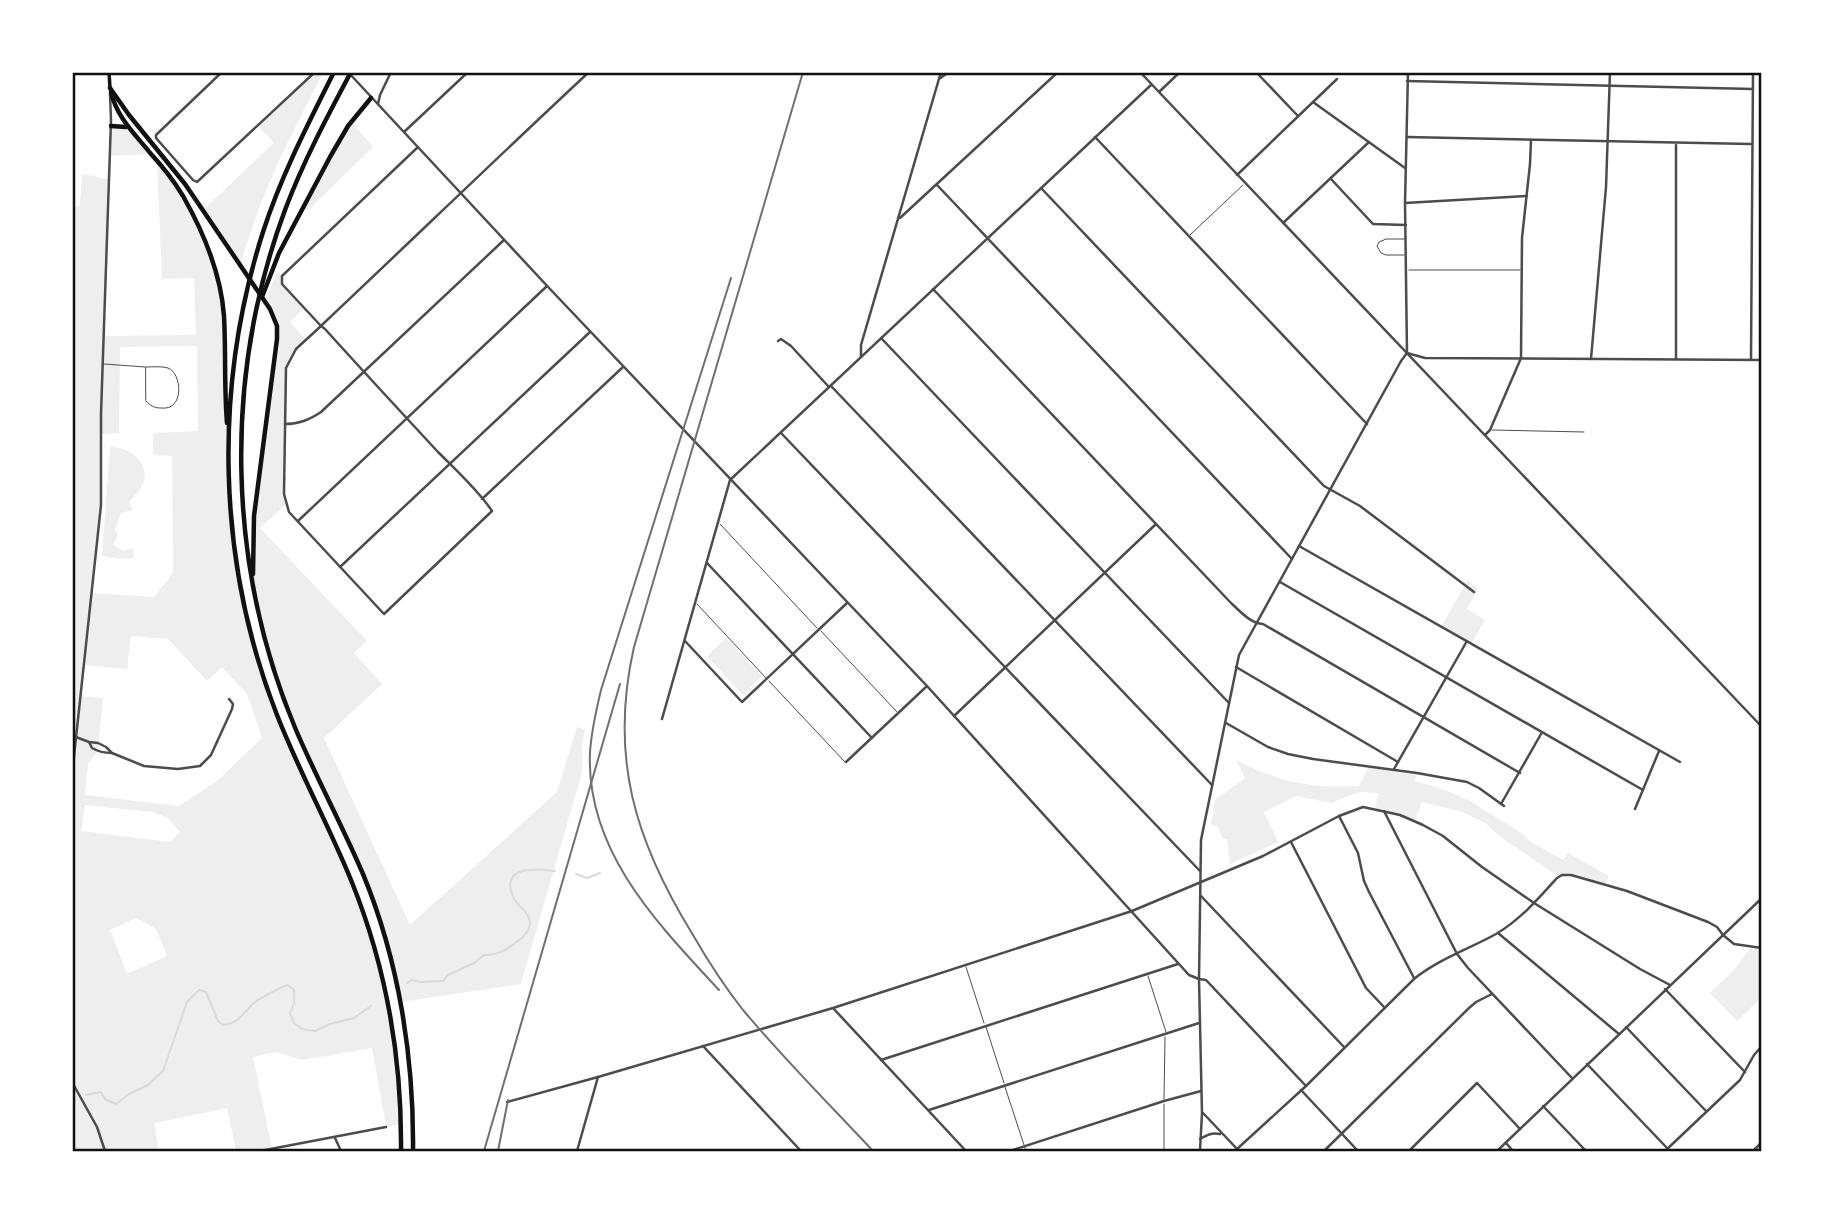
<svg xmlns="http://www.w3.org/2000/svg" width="1834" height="1223" font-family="'Titillium Web',sans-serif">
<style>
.green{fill:#eee;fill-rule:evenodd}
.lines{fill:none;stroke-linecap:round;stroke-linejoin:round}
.stream{stroke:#d9d9d9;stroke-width:2}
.service{stroke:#4c4c4c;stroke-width:1}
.minor{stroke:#4c4c4c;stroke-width:2.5}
.tertiary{stroke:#4c4c4c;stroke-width:2.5}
.primary{stroke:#111;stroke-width:3.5}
.motorway{stroke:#111;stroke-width:4.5}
.rail{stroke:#707070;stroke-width:2}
.neatline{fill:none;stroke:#111;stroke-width:2.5}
</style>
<rect width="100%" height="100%" fill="#fff"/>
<g class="green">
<path d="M315,72H323L280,158L260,205L240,264L203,210L274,143L258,126Z"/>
<path d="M351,122L373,147L307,211L303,208Z"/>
<path d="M111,126L127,127L152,154L110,156Z"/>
<path d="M157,160L183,197L212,258L224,315L225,393L228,437L230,513L246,620L276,713L339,851L367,923L389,1010L401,1124L386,1127L372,1048L302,1060L275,1052L253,1057L272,1149L279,1148L280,1151H236L227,1108L154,1123L159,1151H72V208L80,205L82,175C91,174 99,179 109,179L103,336L196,335L194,278L162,279ZM197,346L198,431L153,433V455L172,456L173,573L154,597L92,593L101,505V434L119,433L120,347ZM131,636L168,639L207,681L222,667L247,694L262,738L217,781L179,806L85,795L88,764L98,751L103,698L80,696L84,665L127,669ZM85,805L153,812L168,818L180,832L170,842L81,831ZM136,918L156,929L167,956L127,974L110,930Z"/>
<path d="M278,271L282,276L283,284L304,308L290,322L306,340L296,349L286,368L284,494L286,504L260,528L367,641L354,653L382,684L324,738L410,925L557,792L577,727L585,730L582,745V772L521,984L400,1002L393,970L364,877L296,730L274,669L253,587L254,516L277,326L265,301Z"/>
<path d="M110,447C129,446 151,463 143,483C140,491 134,496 129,502L133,510L121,513L115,530L118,535L113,544L122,551L133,548L134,558L121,559L102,556Z"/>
<path d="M1468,580L1478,589L1467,609L1485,620L1471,644L1441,627Z"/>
<path d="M726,638L762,676L743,695L707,656Z"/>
<path d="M1236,760C1279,782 1310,789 1359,786L1369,767L1417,773L1415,781L1445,790L1470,801L1523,834L1528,840L1563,860L1568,853L1609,876L1605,885L1571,875L1559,877L1501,837L1485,823L1463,812L1422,802L1414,821L1375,809L1378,793L1361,792L1351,795L1331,803L1296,796L1264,812L1278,842L1230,864L1227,839H1223L1218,827L1211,824L1215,800L1245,778Z"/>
<path d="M1751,947L1762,948V997L1737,1021L1710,993L1733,971Z"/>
</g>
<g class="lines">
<g class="stream">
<path d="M576,874L587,878L600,873"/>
<path d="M407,983L411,980L420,982L443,981L448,975L474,963L484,955C498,955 507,950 518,941C530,932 535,922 523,909C520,906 515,902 513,897C500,865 536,869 555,871"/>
<path d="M86,1095L101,1092L105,1099L116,1104L129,1094L148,1085L163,1071L187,1002L199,990L206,992L218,1021L223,1025C242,1022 241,1014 254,1003C258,999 283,986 288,985L294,990V1003L290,1013L294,1023L302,1029L315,1031L330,1024L354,1018L371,1006"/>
<path d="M72,1105L76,1101"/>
</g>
<g class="service">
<path d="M1190,235L1243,185"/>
<path d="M1404,239H1386L1379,242L1377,246L1381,253L1386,255H1404"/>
<path d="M1409,270H1520"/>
<path d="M104,364L145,367"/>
<path d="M146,367C153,367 162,366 168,368C182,373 185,411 161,408C154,408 151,406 146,401Z"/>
<path d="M1492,430L1584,432"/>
<path d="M720,524L817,628"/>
<path d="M697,604L766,678"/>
<path d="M821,631L897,712"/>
<path d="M769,681L845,762"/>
<path d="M966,967L984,1023"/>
<path d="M1148,976L1166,1032"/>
<path d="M986,1027L1004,1083"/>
<path d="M1005,1087L1026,1151"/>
<path d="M1164,1099L1165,1037"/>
<path d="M1164,1104V1151"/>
</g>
<g class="minor">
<path d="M222,72L156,135V138L193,180L197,182L315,72"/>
<path d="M1256,72L1297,115"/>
<path d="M939,79L949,72"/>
<path d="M1407,81L1753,89"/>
<path d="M1159,92L1180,72"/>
<path d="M1313,102L1405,168"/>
<path d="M404,132L468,72"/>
<path d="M1095,137L1367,424"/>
<path d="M1407,137L1751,144"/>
<path d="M418,147L282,276V284L321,326L325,329C362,370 400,411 438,452C456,470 479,491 492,511L384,614L289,512L284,494L286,368L296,349L321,326L324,323C413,239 500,155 589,72"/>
<path d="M1237,175L1337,79"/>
<path d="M1331,179L1373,224L1406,225"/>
<path d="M937,185L1292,559"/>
<path d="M1041,188L1324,486L1360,506L1474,592"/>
<path d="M1405,203L1527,196"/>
<path d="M900,218L1058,72"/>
<path d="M1283,223L1369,142"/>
<path d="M933,289L1232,604C1241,612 1250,623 1263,624L1520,773"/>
<path d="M881,338L1229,703"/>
<path d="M778,341L781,339L791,346L829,387"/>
<path d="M1407,353L1425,358L1762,360"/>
<path d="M861,357V345L941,72"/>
<path d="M1591,359L1606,187L1610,72"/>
<path d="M1676,359V145"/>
<path d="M1751,359L1753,72"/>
<path d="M831,386L1212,785"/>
<path d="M285,424C299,424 309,420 321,412L504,240"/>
<path d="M781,433L1200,871"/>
<path d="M1485,435L1490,430L1521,358L1522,238L1530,164L1531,140"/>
<path d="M482,499L623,367"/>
<path d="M298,521L547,286"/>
<path d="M1299,546L1680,762"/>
<path d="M707,563L872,738"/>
<path d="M340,567L590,332"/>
<path d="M1280,582L1643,790"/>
<path d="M685,641L742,702L847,603"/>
<path d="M1236,667L1398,762"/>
<path d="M954,716L1156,524"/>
<path d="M662,719L730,480L1151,85"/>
<path d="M1226,723L1268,747L1288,754L1313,759L1417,773L1467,782L1479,788L1504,806"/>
<path d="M76,737L89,742L98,743L106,747L112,753L144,766L178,769L200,766L211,755L232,709L233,704L229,699"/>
<path d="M89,742L92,748C99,752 104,753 112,753"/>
<path d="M846,762L927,686"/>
<path d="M1394,769L1467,641"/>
<path d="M1501,804L1541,734"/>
<path d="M1635,809L1659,751"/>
<path d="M1384,811L1457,954L1468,968L1572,1078"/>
<path d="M1339,816L1358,853L1364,881L1369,892L1414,978"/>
<path d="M1291,842L1366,988L1384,1007"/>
<path d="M1201,896L1344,1047"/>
<path d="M1498,933L1619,1034"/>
<path d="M1199,979L1206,980L1306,1086"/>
<path d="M1665,989L1745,1072"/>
<path d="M833,1008L966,1151"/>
<path d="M1626,1027L1706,1111"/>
<path d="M703,1046L801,1151"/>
<path d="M881,1060L1178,964"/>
<path d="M1587,1064L1667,1148"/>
<path d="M1301,1090L1358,1151"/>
<path d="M507,1102L598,1077"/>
<path d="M1543,1106L1586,1151"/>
<path d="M929,1110L1199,1023"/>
<path d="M335,1138L341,1151"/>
<path d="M1506,1143L1513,1151"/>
<path d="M1237,1149L1306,1086L1414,979C1439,959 1469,949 1496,934C1520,920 1539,898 1557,878L1562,875H1571L1627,891L1708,922L1717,927L1723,935"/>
<path d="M260,1151L386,1127"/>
<path d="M1010,1151L1164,1101L1201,1091"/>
<path d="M1324,1151L1469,1008L1476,1002L1492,994"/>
<path d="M1409,1151L1477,1083L1520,1129"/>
<path d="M1665,1151L1740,1080L1754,1055L1762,1046"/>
<path d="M1753,1151L1762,1142"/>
</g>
<g class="tertiary">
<path d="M348,72L550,289L927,686L1189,975L1199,979"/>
<path d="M1140,72L1762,727"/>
<path d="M378,104L380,95L391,72"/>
<path d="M72,775L101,505V414L111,120L110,94"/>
<path d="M1723,935L1734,944L1762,948"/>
<path d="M72,1082L97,1127L105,1151"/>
<path d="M1203,1113L1239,1151"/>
<path d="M1200,1139C1207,1135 1212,1132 1220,1134"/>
<path d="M577,1151L598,1077L833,1008L1132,911L1263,856L1339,816L1363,807L1400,815L1423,825L1443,836L1482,867L1534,903L1640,969L1670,985"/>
<path d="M1200,1151L1202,1113L1199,979L1201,840L1239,655L1401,361L1407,353L1405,203L1408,72"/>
<path d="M1497,1151L1762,898"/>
</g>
<path class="primary" d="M109,72L110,88"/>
<g class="motorway">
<path d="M334,72C308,124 281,176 263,232C213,388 217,562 277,715C299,771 328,824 351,880C386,966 402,1059 401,1151"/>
<path d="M351,72C327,117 303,162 285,210C223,377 227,566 296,730C317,779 342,825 363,874C399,961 414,1058 413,1151"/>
<path d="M110,88L129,115L185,184L270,309L277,326V339L254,516L253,574"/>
<path d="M111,92C117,118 135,134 151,154C163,167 174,181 183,196C204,233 221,274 224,316C226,352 224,387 227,423"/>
<path d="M111,126L126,127"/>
<path d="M262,297L279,253L330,157L348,126L371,98"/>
</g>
<g class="rail">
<path d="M803,72L634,647C609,757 635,841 693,935C708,961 724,986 743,1010C784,1059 830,1105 873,1151"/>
<path d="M719,990C657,923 586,851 590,753C591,732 596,711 601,690L731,278"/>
<path d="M484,1151L620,684"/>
<path d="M498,1151L508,1100"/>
</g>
</g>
<rect width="1834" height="1223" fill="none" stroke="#ffffff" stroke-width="147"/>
<rect x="74" y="74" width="1686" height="1076" class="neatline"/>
</svg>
